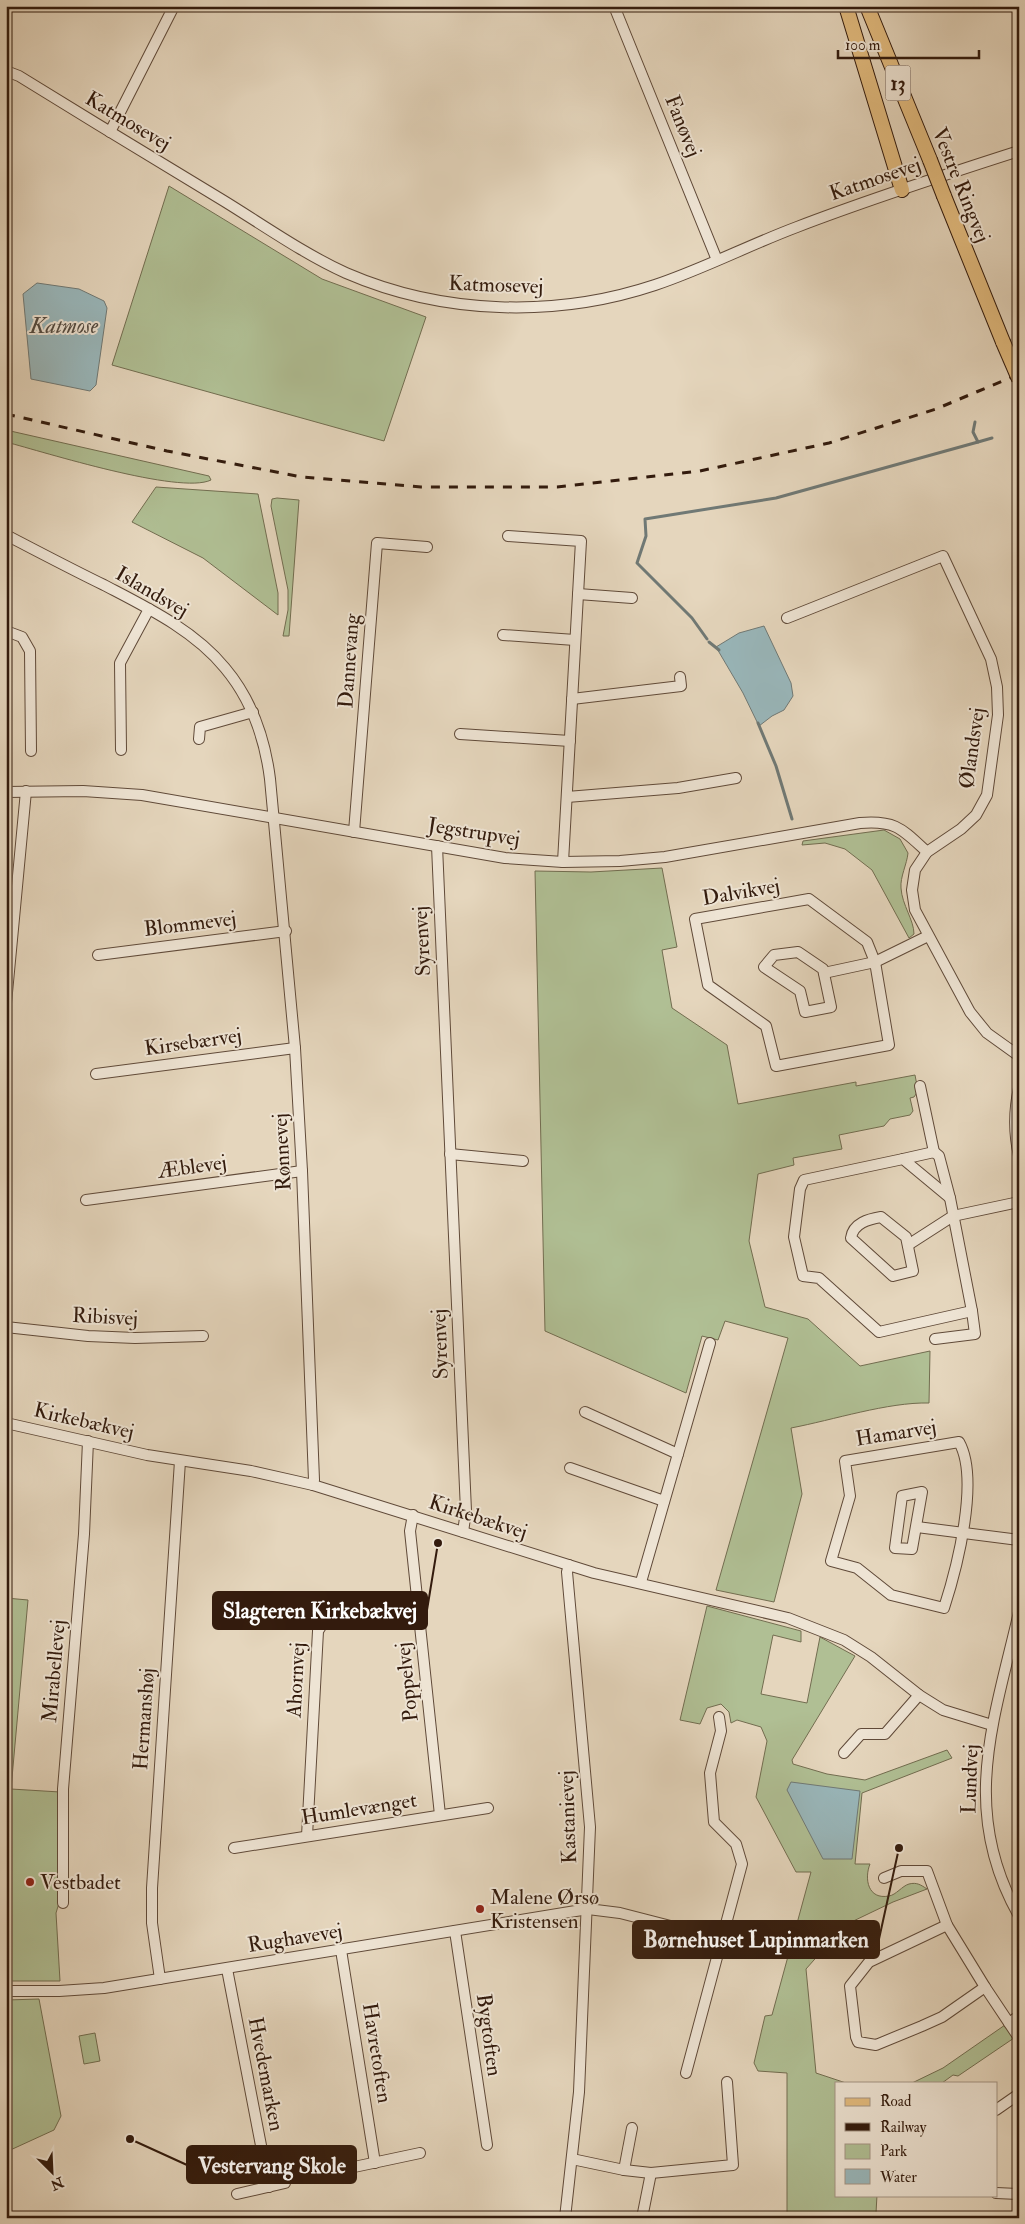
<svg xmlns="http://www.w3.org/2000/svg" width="1025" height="2224" font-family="'IM FELL Double Pica',serif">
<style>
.green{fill:#b0bf94;stroke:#726d50}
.water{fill:#99b7bb;stroke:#707975}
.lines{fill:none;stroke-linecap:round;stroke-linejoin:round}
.stream{stroke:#707975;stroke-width:3}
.minor-casing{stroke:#604a39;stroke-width:12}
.major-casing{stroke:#331b0d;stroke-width:16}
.minor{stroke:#eee4d4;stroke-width:10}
.major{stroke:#e2bb7e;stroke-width:14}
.rail{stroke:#331b0d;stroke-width:3;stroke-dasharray:9 9;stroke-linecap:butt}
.major-bridge-casing{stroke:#331b0d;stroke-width:16;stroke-linecap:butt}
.major-bridge{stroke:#e2bb7e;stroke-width:14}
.poi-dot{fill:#8f2418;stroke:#eee4d4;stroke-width:2}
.labels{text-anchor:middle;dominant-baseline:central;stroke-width:4;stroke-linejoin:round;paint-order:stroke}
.shield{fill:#eee4d4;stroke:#6b5749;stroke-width:1}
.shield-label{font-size:20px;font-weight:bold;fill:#331b0d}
.street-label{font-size:21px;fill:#331b0d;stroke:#eee4d4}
.poi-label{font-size:21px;fill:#331b0d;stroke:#eee4d4;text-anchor:start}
.water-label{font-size:22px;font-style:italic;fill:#524a41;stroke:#eee4d4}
.leader{fill:none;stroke:#331b0d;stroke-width:2}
.callout-dot{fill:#331b0d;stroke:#eee4d4;stroke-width:2}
.callout{fill:#331b0d;stroke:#331b0d;stroke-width:2}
.callout-label{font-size:22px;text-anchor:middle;font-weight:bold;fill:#fff}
</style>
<rect width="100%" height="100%" fill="#e5d6bd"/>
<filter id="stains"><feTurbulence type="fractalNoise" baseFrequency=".004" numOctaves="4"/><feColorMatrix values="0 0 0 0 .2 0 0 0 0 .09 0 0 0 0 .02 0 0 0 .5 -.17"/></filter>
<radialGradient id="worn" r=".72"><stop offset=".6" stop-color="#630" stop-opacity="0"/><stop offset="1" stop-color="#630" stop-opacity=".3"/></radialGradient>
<g class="green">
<path d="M169,186L322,279L426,317L384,441L112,365Z"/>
<path d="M6,430L209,476L211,480C180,495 44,452 6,442Z"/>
<path d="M156,487L258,494L278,593V615L203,558L132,522Z"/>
<path d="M277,498L299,500L289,636H283L288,610V590L271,506L272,499Z"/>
<path d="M884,830L900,839L908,853C907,864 900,877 901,888C902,905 914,920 914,934L909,938L872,870L845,849L825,843L802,845L803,841Z"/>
<path d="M662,868L677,947L662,950L672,1008L727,1045L738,1104L856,1082V1086L915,1075L918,1091L914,1097L910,1098L913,1111L910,1115L890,1119L884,1126L839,1135L842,1149L793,1158L794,1165L758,1174L749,1241L765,1307L808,1319L860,1366L930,1351L929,1403C888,1402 833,1420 791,1428L802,1494L774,1602L716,1590L788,1338L725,1321L718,1340L702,1336L686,1393L545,1331L535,871L591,872Z"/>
<path d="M6,1598L28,1600L11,1789L60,1792L58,1813L59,1903L56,1913L60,1981H6Z"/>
<path d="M707,1606L801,1631V1642L773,1635L761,1694L807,1703L820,1637L855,1656L792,1760L793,1764L827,1774L865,1780L947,1750L952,1758L862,1793L855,1864H870C864,1879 868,1900 889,1896C896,1895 902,1886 909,1884C917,1882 921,1885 927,1889L893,1902L845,1925L806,1969L816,2073L846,2083H836V2195H877L876,2213L879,2218H787V2073L758,2071L754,2063L765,2016L772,2015L811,1872H796L756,1797L767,1741L761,1727L737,1720L731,1723L729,1712L721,1704L707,1708L700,1724L680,1720Z"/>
<path d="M39,1999L61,2116L54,2130L6,2152V2000Z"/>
<path d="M1005,2025L1014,2038L958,2076L953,2075L942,2083H912L943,2068Z"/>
<path d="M95,2033L100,2061L84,2064L79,2036Z"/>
</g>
<g class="water">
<path d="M37,283L79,289L104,301L107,308L96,385L90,391L31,379L23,294Z"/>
<path d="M764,626L791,683L793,696L784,710L772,716L759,726L743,693L716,647L739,633Z"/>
<path d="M791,1782L860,1791L852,1859H823L787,1790Z"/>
</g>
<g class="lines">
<g class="stream">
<path d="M975,422L973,432L978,442L992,438"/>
<path d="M707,639L692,618L637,563L646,536L645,519L776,498L978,442"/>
<path d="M709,642L719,650"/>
<path d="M758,723L776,766L792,819"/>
</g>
<g class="minor-casing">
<g id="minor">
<path d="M614,6L717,260"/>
<path d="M6,71L19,76C87,118 156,160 224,201C263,225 304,254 346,273C443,315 556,318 655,285C703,269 749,245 797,227C870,199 944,175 1019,151"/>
<path d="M110,132L174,6"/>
<path d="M6,535C39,552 71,569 104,585C146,607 194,630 225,668C251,699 265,739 270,779L295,1048L302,1171L314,1480L313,1485"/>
<path d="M508,536L581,541L563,862"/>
<path d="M578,594L632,598"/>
<path d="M787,618L943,556L991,659L997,687L998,715L987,795L976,815L961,829L927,852L915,870L912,890L915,910L970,1012L987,1033L1019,1056"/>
<path d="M6,631L22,637L30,651L31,751"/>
<path d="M503,635L575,640"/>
<path d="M572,699L681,686L680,677"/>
<path d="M460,734L570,741"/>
<path d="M199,739L200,727L253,712"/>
<path d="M121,750L120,663L149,609"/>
<path d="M6,792L83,791L142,795L505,858L563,862L620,861L665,857L860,823C896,820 902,829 927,852"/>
<path d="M567,797L678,788L736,778"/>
<path d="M354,832L377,543L427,547"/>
<path d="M437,846L466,1511L463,1532"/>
<path d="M809,899L867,942L875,962L889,1045L776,1066L766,1026L708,985L695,919Z"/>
<path d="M798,952L823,969L831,1007L805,1012L800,991L764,967L774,955Z"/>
<path d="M98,955L286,931"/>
<path d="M824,973L875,962L928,936"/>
<path d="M6,1003L26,791"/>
<path d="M96,1074L295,1048"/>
<path d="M920,1086L934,1152"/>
<path d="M1019,1088C1014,1110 1014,1134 1019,1156"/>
<path d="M450,1154L523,1161"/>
<path d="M903,1159L934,1152L939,1156L950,1198L972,1311L975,1334L935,1339"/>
<path d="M950,1198L903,1159L804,1180L800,1189L794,1237L803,1276L819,1278L879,1332L972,1311"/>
<path d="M86,1200L302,1171"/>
<path d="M881,1217L906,1237L913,1271L893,1276L851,1238C853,1223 869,1219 881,1217Z"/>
<path d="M908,1245L953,1216L1019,1202"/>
<path d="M6,1327L88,1336L135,1338L203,1336"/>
<path d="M585,1412L678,1454"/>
<path d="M6,1423L147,1455L251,1471L313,1485L594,1573L788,1618L844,1640L871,1657L919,1695L943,1710L992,1725"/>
<path d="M959,1442C980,1479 957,1568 944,1608L891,1595L857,1568L831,1561L850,1496L845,1461Z"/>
<path d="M570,1468L664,1501"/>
<path d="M922,1492L912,1549L895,1548L902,1496Z"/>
<path d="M413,1515L410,1531L440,1815"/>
<path d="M917,1527L1019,1540"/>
<path d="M641,1582L710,1343"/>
<path d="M1019,1612C994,1721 959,1810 1019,1916"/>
<path d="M844,1753L861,1734H885L919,1695"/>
<path d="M307,1836L318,1631L323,1623L418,1613"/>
<path d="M234,1848L488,1808"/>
<path d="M884,1878L901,1871H927L947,1925L985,1987L1019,2038"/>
<path d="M63,1903V1789L84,1534L88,1441"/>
<path d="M947,1925L869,1962L850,1986L856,2037L858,2042L876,2045L922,2026L942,2017L985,1987"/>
<path d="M455,1931L487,2145"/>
<path d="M341,1950L375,2163"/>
<path d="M227,1969L269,2187"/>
<path d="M160,1979L152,1923V1888L180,1461"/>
<path d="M6,1991H59L104,1988L588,1909L620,1913L721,1939"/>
<path d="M1009,2023L1019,2016"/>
<path d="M686,2073L742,1864L736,1844L714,1822L710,1773L721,1731L719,1717"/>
<path d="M996,2110L1019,2094"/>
<path d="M572,2159L624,2170L651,2173L733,2165L727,2082"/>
<path d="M340,2170L420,2153"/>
<path d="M624,2170L632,2128"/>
<path d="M996,2193L1019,2194"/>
<path d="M237,2194L285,2183"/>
<path d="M565,2218L579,2092L590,1827L567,1572L569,1565"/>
<path d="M642,2218L651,2173"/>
</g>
</g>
<g class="major-casing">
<g id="major">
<path d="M846,6L902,190"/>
<path d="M867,6L930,160"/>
<path d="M944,196L1003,342"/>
</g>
</g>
<use href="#minor" class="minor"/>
<use href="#major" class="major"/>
<path class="rail" d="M6,414L167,451L302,477L421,487H557L700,471L829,443L936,409L1019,374"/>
<g class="major-bridge-casing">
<g id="major-bridge">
<path d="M930,160L944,196"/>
<path d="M1003,342L1019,379"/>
</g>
</g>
<use href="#major-bridge" class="major-bridge"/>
</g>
<g class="poi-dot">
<circle cx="30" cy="1882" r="5"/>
<circle cx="480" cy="1909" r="5"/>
</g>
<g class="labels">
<rect class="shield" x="885.5" y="65.5" width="25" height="35" rx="4"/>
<g class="shield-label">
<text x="898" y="83">13</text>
</g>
<g class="street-label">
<text transform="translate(128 121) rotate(31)">Katmosevej</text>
<text transform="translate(683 126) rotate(68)">Fanøvej</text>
<text transform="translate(875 179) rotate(-19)">Katmosevej</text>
<text transform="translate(961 185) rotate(68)">Vestre Ringvej</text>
<text transform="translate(496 285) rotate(2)">Katmosevej</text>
<text transform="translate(152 592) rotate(30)">Islandsvej</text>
<text transform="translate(349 661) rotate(-86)">Dannevang</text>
<text transform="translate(972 748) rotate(-82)">Ølandsvej</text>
<text transform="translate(474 832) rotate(9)">Jegstrupvej</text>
<text transform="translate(741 892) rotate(-10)">Dalvikvej</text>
<text transform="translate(190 924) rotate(-7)">Blommevej</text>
<text transform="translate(422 941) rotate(-93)">Syrenvej</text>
<text transform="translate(193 1042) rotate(-8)">Kirsebærvej</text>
<text transform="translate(282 1152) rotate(-93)">Rønnevej</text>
<text transform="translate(192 1167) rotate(-8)">Æblevej</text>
<text transform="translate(105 1317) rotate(3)">Ribisvej</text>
<text transform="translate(440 1344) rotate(-92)">Syrenvej</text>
<text transform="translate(84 1421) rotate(13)">Kirkebækvej</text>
<text transform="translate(896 1433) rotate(-9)">Hamarvej</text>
<text transform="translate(478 1517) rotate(18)">Kirkebækvej</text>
<text transform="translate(54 1671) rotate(-85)">Mirabellevej</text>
<text transform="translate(296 1680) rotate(-87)">Ahornvej</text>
<text transform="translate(407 1682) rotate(-96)">Poppelvej</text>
<text transform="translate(144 1719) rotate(-86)">Hermanshøj</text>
<text transform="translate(970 1779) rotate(-88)">Lundvej</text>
<text transform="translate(359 1809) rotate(-9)">Humlevænget</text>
<text transform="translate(568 1817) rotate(-92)">Kastanievej</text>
<text transform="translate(295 1938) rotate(-9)">Rughavevej</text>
<text transform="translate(489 2035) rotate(82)">Bygtoften</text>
<text transform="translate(377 2053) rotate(81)">Havretoften</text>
<text transform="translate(266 2074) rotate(79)">Hvedemarken</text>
</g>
<g class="poi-label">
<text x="40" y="1882">Vestbadet</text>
<text x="490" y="1897">Malene Ørsø<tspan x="490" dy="24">Kristensen</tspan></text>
</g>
<g class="water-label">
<text x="64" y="326">Katmose</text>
</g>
</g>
<path class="leader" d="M438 1543L427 1610M899 1848L879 1939M130 2139L187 2165"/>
<g class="callout-dot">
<circle cx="438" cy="1543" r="5"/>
<circle cx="899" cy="1848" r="5"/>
<circle cx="130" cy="2139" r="5"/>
</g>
<g class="callout">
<rect x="213" y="1592" width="214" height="37" rx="5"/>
<rect x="633" y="1921" width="246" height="37" rx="5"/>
<rect x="187" y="2146" width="169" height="37" rx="5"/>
</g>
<g class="callout-label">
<text x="320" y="1618">Slagteren Kirkebækvej</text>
<text x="756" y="1947">Børnehuset Lupinmarken</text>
<text x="272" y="2173">Vestervang Skole</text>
</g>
<rect width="1025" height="2224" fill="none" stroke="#e5d6bd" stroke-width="25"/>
<rect x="8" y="8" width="1010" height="2209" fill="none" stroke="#331b0d" stroke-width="2.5"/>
<rect x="12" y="12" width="1000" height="2199" fill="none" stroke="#331b0d"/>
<rect x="835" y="2082" width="162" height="115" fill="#eee4d4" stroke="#a39484"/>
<rect x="845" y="2098" width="25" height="8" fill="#e2bb7e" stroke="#a39484"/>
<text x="880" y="2106" font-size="15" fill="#331b0d">Road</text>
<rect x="845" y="2123" width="25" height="8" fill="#331b0d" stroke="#a39484"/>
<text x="880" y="2132" font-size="15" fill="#331b0d">Railway</text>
<rect x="845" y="2144" width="25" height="15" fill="#b0bf94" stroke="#a39484"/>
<text x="880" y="2156" font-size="15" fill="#331b0d">Park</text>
<rect x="845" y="2169" width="25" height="15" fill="#99b7bb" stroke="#a39484"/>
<text x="880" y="2182" font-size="15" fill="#331b0d">Water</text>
<g transform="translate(52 2172) rotate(156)" stroke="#eee4d4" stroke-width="4" paint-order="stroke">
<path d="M0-4L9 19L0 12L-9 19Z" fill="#331b0d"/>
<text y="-8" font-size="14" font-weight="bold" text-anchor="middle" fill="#331b0d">N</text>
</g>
<path d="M838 50v8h141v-8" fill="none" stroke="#331b0d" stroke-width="2.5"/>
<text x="845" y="50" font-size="15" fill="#331b0d" stroke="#eee4d4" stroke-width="4" paint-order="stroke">100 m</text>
<rect width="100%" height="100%" filter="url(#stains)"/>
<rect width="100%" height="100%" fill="url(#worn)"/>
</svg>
